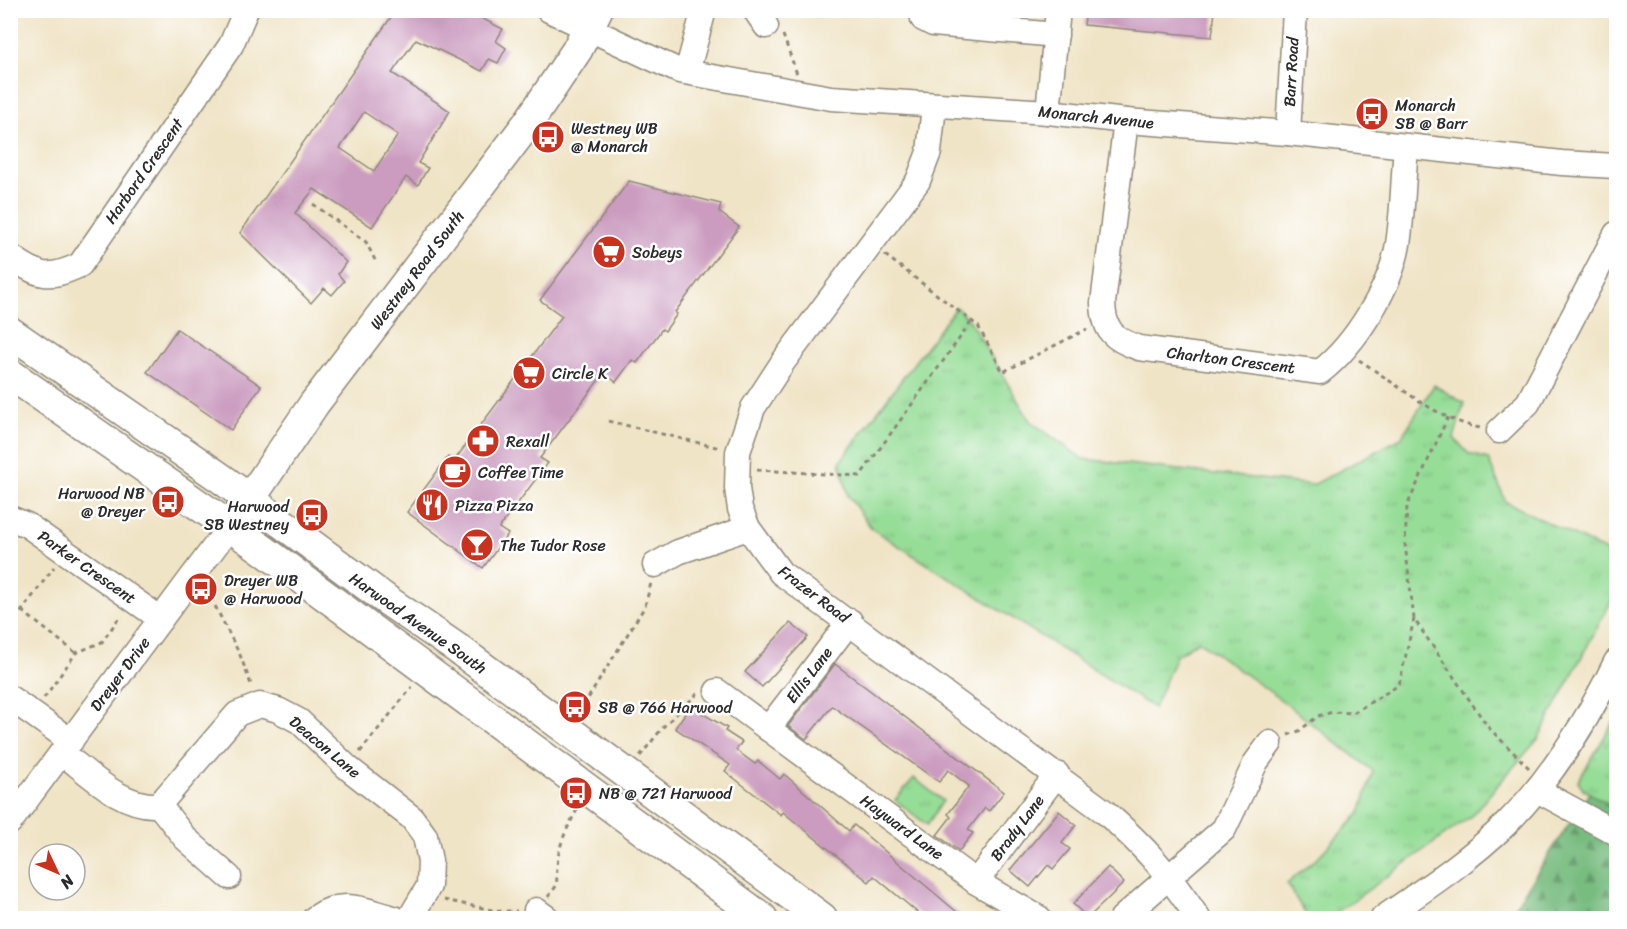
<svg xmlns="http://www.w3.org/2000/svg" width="1627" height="929" font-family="Sriracha,sans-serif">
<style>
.forest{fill:url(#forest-firs);stroke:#527456;stroke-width:1.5}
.park{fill:url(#park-tufts);stroke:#608461;stroke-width:1.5}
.building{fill:#cb9bc0;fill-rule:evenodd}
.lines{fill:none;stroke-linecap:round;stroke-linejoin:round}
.minor-casing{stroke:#8e8878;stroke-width:27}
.major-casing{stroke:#8e8878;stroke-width:33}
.path{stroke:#8e8878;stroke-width:3;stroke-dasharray:4.5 4.5;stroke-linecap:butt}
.minor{stroke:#fff;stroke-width:24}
.major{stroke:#fff;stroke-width:30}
.labels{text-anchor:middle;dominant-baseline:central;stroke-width:5;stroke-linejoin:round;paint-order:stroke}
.street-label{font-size:16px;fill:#2b2b2b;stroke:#fff}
.poi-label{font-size:16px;fill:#2b2b2b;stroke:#fff;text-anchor:start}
</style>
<defs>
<pattern id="forest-firs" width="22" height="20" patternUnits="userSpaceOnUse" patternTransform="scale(1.5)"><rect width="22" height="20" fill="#78bc80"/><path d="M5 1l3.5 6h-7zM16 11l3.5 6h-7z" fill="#639969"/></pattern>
<pattern id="park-tufts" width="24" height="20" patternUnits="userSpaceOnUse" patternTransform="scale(1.5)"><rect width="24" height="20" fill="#96dd97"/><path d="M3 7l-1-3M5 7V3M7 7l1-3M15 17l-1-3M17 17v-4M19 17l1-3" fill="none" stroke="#81be82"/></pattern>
</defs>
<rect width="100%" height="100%" fill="#fff"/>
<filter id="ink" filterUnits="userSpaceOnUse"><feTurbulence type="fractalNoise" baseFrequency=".0167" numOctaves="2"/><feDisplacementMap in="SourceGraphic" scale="12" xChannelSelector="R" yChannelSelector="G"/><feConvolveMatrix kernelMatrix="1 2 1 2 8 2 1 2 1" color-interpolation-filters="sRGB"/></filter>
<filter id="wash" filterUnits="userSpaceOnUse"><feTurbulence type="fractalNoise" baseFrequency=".008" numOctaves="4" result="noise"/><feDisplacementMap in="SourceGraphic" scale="24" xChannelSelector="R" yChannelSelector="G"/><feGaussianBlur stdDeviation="1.35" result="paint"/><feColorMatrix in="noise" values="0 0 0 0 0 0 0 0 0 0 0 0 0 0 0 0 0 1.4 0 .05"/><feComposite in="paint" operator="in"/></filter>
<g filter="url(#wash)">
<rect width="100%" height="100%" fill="#f0e4c6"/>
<path class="forest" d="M1616,752V918H1526L1516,905Z"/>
<g class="park">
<path d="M956,307L970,321L1030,421L1083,459L1313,485L1401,438L1434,385L1464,403L1454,438L1469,454L1488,459L1506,502L1616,556V592L1538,739L1470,817L1329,918H1308L1287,884L1318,857L1360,813L1373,771L1276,696L1198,641L1176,656L1154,708L872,529L848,496L840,462Z"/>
<path d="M1616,718V808L1584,790L1578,781Z"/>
<path d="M914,778L943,801L927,825L895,800Z"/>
</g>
<g id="blocks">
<g class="building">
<path d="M396,10H465L503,29L496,41L506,48L498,63L489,59L482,71L416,39L392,73L450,111L418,163L428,168L418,185L406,177L372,227L314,189L295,213L346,262L338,274L344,281L332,295L324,288L311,303L240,233ZM364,112L398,135L374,171L340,148Z"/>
<path d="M1086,10H1215L1212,37L1084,25Z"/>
<path d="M629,181L721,204L719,212L739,227L675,312L677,314L665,331L662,329L637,363L632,360L616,382L604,373L540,458L548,463L499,528L508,534L483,568L407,512L448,457L454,461L562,316L540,300Z"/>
<path d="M177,329L261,386L231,430L147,372Z"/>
<path d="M790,623L808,637L762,687L745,672Z"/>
<path d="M835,664L1004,792L989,811L985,808L968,830L973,833L959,851L937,835L951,817L948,814L969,786L948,770L939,782L832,706L806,739L788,726Z"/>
<path d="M690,706L727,728L725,731L742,742L736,750L755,764L758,761L780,779L784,774L849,831L854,825L964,918H924L874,876L869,882L783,812L781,815L725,771L730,765L675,728Z"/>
<path d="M1059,811L1076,825L1062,843L1070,849L1053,869L1048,865L1030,887L1010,870Z"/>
<path d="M1108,867L1124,883L1088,918L1073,904Z"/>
</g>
</g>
</g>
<g filter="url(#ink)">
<use href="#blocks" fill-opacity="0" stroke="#8e8878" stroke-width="1.5"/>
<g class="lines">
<g class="minor-casing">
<g id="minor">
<path d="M549,10L679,71L831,98L1048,112L1126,121L1288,133L1562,163L1616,166"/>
<path d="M755,10L766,26"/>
<path d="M925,10L923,19L933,24L1056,35"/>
<path d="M687,72L704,10"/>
<path d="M934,106L929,152L918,181L783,362L753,408L738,452L737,488L740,509L748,528L781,573L1105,812C1146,848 1168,873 1198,918"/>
<path d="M1048,112L1058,10"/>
<path d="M1126,121L1103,303C1104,331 1113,339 1139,348L1320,372C1355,345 1391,287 1398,244C1403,212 1403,179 1406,147"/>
<path d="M1288,133L1295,10"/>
<path d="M10,256C40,277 47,280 80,265L231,45L246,10"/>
<path d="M1499,431L1528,403L1616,234"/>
<path d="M10,518L27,525L161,619"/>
<path d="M655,565L678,552L748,528"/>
<path d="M717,691L976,882L1039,918"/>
<path d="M10,698L71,741"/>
<path d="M768,729L850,621"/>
<path d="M62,753C90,774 122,808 159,805L237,714L260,705L278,710L299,721L348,768L412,818L425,836L430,861L429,886L410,918"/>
<path d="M1537,790L1616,833"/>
<path d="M159,805L185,838L229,877"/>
<path d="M10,822L230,526"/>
<path d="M976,882L1057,774"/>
<path d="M536,910L547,918"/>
<path d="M315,918C343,898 363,910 394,918"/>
<path d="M1122,918L1224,829L1256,762L1270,743"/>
<path d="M1383,918C1425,889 1469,860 1506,824C1553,777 1587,721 1616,662"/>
</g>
</g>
<g class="major-casing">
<g id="major">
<path d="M10,332L222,479L388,601L458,649L822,918"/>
<path d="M10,374L262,549L762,918"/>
<path d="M239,515L314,404L528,123L577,50L597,10"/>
</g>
</g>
<g class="path">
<path d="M783,35L797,74"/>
<path d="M313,204L366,242L377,264"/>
<path d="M885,255L978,326L1003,372L1087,329"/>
<path d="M1359,360C1394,382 1440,422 1481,428"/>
<path d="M1448,417L1407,506L1405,544L1414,619L1488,727L1529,768"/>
<path d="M608,421L720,448"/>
<path d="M757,470L860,476L972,321"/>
<path d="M211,598L240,655L252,687"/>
<path d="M22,611L76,653"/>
<path d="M10,627L54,567"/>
<path d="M44,698L76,653L102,642L121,615"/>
<path d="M579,713L645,606L651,583"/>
<path d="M1288,735L1299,731L1318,716L1333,712L1353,713L1399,685L1414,619"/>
<path d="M360,752L412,687"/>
<path d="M640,756L664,726L698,693"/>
<path d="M548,897L557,885C555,855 562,836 577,810"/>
<path d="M444,900L497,911H517"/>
</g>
<use href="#minor" class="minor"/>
<use href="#major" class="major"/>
</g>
</g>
<defs>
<g id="bus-disc" transform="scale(1.725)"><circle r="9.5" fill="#c8321e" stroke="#fff"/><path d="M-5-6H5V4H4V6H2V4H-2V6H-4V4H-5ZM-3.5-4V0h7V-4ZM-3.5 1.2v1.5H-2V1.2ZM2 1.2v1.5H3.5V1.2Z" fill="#fff"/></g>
<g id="supermarket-disc" transform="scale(1.725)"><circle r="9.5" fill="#c8321e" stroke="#fff"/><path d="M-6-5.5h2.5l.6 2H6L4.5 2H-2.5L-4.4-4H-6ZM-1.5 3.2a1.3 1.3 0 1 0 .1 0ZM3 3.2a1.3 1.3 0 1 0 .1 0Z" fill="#fff"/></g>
<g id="pharmacy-disc" transform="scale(1.725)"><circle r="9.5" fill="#c8321e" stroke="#fff"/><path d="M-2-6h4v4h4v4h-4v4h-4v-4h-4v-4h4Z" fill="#fff"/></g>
<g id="cafe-disc" transform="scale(1.725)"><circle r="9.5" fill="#c8321e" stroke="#fff"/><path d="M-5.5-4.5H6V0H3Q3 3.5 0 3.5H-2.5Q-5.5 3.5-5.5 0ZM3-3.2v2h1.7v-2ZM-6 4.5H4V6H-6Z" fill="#fff"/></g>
<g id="restaurant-disc" transform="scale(1.725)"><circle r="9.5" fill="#c8321e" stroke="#fff"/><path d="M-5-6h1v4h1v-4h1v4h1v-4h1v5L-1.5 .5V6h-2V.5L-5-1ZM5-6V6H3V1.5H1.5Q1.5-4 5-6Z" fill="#fff"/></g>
<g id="bar-disc" transform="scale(1.725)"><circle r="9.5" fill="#c8321e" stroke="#fff"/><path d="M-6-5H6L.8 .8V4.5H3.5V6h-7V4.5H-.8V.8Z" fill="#fff"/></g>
</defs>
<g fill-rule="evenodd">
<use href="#bus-disc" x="1372" y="114"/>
<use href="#bus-disc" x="548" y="137"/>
<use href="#supermarket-disc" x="609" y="252"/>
<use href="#supermarket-disc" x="529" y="373"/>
<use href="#pharmacy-disc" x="483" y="441"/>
<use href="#cafe-disc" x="455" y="472"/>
<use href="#bus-disc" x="168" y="502"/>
<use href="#restaurant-disc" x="432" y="505"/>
<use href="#bus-disc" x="312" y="515"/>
<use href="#bar-disc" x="477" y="545"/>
<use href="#bus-disc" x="201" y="589"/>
<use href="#bus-disc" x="575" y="707"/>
<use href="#bus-disc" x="576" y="793"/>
</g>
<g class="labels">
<g class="street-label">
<text transform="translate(1291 72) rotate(-87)">Barr Road</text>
<text transform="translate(1096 117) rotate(6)">Monarch Avenue</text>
<text transform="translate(144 171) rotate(-55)">Harbord Crescent</text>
<text transform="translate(417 270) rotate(-53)">Westney Road South</text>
<text transform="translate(1231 360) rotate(7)">Charlton Crescent</text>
<text transform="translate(87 567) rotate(35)">Parker Crescent</text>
<text transform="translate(814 594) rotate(37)">Frazer Road</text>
<text transform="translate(418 623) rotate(35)">Harwood Avenue South</text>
<text transform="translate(120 674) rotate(-53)">Dreyer Drive</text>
<text transform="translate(809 675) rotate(-53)">Ellis Lane</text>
<text transform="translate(325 747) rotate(40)">Deacon Lane</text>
<text transform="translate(902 827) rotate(36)">Hayward Lane</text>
<text transform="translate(1017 828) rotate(-53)">Brady Lane</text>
</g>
<g class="poi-label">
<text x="1395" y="105">Monarch<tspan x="1395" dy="18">SB @ Barr</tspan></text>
<text x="571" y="128">Westney WB<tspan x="571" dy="18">@ Monarch</tspan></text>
<text x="632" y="252">Sobeys</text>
<text x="552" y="373">Circle K</text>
<text x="506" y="441">Rexall</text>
<text x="478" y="472">Coffee Time</text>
<text x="145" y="493" text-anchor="end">Harwood NB<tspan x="145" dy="18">@ Dreyer</tspan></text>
<text x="455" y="505">Pizza Pizza</text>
<text x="289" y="506" text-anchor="end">Harwood<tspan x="289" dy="18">SB Westney</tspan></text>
<text x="500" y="545">The Tudor Rose</text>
<text x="224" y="580">Dreyer WB<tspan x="224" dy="18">@ Harwood</tspan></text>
<text x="598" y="707">SB @ 766 Harwood</text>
<text x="599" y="793">NB @ 721 Harwood</text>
</g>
</g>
<rect width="1627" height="929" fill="none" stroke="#fff" stroke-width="36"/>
<g transform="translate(57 872) rotate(134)"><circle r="28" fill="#ffffff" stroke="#aaaaaa" stroke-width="1.5"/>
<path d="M0-4.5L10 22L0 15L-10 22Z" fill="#c8321e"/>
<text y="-9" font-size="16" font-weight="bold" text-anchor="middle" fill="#2b2b2b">N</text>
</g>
</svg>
